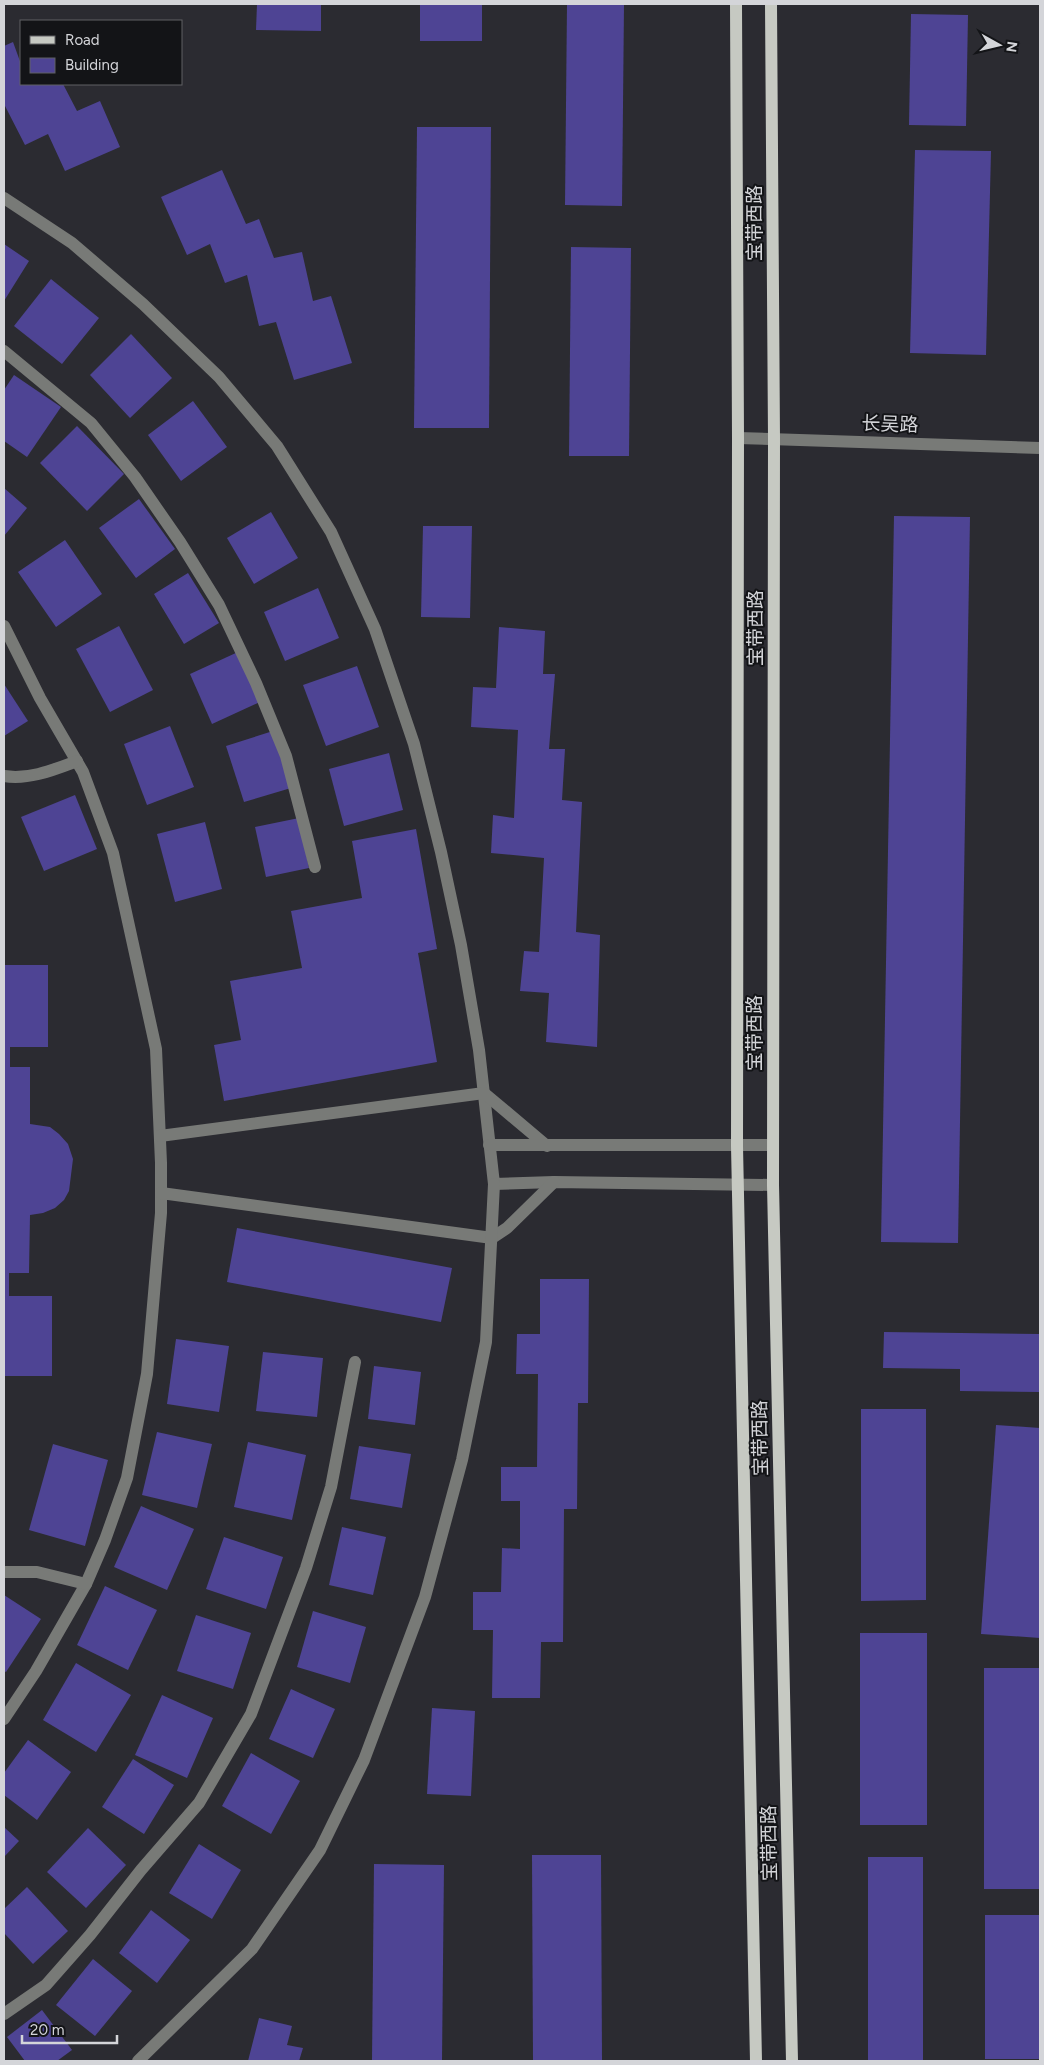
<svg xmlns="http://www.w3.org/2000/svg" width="1044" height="2065" font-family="Figtree,'Noto Sans SC',sans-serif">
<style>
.building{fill:#4e4494}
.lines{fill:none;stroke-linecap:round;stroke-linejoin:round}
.minor{stroke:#787a77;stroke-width:12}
.major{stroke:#c6c9c2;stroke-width:12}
.labels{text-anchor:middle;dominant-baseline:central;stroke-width:4;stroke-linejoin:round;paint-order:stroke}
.street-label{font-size:19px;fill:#d4d5d9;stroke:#131417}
</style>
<rect width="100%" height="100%" fill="#2b2b31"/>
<g class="building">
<path d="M257,4H321V31L256,30Z"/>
<rect x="420" y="4" width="62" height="37"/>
<path d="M567,4H624L622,206L565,205Z"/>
<path d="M911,14L968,15L966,126L909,125Z"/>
<path d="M13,42L21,64V84H63L77,111L100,101L120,147L65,171L48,134L25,145L4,104V46Z"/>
<path d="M417,127H491L489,428H414Z"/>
<path d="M915,150L991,151L986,355L910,353Z"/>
<path d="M222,170L246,224L259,219L274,258L302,252L313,301L331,296L352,363L294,380L276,322L259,326L247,275L225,283L210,244L187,255L161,197Z"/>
<path d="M4,244L29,261L4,301Z"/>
<path d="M571,247L631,248L629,456H569Z"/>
<path d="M51,279L99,318L62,364L14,326Z"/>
<path d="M131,334L172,378L130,418L90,375Z"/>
<path d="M14,375L61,407L27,457L4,441V390Z"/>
<path d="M193,401L227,447L181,481L148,435Z"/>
<path d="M77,426L124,474L87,511L40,463Z"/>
<path d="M4,488L27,508L4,536Z"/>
<path d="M139,499L175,549L136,578L99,528Z"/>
<path d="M271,512L298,558L254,584L227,538Z"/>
<path d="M894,516L970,517L958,1243L881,1242Z"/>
<path d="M423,526H472L470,618L421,617Z"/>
<path d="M65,540L102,594L56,627L18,572Z"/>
<path d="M188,573L219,623L184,644L154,594Z"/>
<path d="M318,588L339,638L285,661L264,612Z"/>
<path d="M119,626L153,690L110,712L76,649Z"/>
<path d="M499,627L545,631L543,674H555L549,749H565L562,800L582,802L576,932L600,935L597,1047L546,1042L549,993L520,991L524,951L539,952L544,858L491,853L493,815L514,818L518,730L471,727L473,687L496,688Z"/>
<path d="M238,652L260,702L212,724L190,674Z"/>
<path d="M357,666L379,727L326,746L303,685Z"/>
<path d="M4,684L28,721L4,736Z"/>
<path d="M170,726L194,787L147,805L124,744Z"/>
<path d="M273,731L291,788L244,802L226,746Z"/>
<path d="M389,753L403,810L344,826L329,769Z"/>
<path d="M75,795L97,849L44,871L21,817Z"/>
<path d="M299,818L309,868L266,877L255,827Z"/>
<path d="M205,822L222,889L175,902L157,834Z"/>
<path d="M416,829L437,949L418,953L437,1062L224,1101L214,1045L241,1040L230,981L302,968L291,911L362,898L352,841Z"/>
<path d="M4,965H48V1047H10V1067H30V1124L50,1127L59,1134L68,1144L73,1159L69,1191L64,1200L55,1208L43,1213L30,1215L29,1273H9V1296H52V1376H4Z"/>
<path d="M237,1228L452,1268L441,1322L227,1282Z"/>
<path d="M540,1279H589L588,1403H578L577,1509H564L563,1642H541L540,1698H492L493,1630H473V1592H501L502,1548L520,1549V1501H501V1467H537L538,1374H516L517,1334H540Z"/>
<path d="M884,1332L1040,1334V1392L960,1391V1369L883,1368Z"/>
<path d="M176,1339L229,1346L219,1412L167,1404Z"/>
<path d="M263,1352L323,1358L317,1417L256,1411Z"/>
<path d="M374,1366L421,1372L415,1425L368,1419Z"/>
<path d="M861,1409H926V1600L861,1601Z"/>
<path d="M996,1425L1040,1428V1638L981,1634Z"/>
<path d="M157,1432L212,1444L197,1508L142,1495Z"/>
<path d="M248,1442L306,1455L292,1520L234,1507Z"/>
<path d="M53,1444L108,1460L85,1546L29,1530Z"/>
<path d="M359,1446L411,1454L402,1508L350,1499Z"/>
<path d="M141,1506L194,1529L167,1590L114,1567Z"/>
<path d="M342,1527L386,1537L373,1595L329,1585Z"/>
<path d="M224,1537L283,1557L266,1609L206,1589Z"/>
<path d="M105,1586L157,1610L128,1670L77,1645Z"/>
<path d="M4,1595L41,1619L6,1672L4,1671Z"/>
<path d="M313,1611L366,1627L350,1683L297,1667Z"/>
<path d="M196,1615L251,1633L233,1689L177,1671Z"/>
<rect x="860" y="1633" width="67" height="192"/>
<path d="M76,1663L131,1695L96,1752L43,1720Z"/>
<rect x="984" y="1668" width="56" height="221"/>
<path d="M291,1689L335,1709L313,1758L269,1739Z"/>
<path d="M162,1695L213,1718L187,1778L135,1755Z"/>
<path d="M432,1708L475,1711L471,1796L427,1794Z"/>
<path d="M28,1740L71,1772L37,1820L4,1795V1773Z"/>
<path d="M251,1753L300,1781L271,1834L222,1806Z"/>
<path d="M133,1759L174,1785L144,1834L102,1807Z"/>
<path d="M4,1827L19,1841L4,1857Z"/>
<path d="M88,1828L126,1865L86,1908L47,1872Z"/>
<path d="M199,1844L241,1870L212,1919L169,1893Z"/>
<path d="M532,1855H601L602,2061H533Z"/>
<rect x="868" y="1857" width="55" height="204"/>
<path d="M374,1864L444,1865L442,2061H372Z"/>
<path d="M27,1887L68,1931L33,1964L4,1933V1909Z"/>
<path d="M151,1910L190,1940L157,1983L119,1953Z"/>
<rect x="985" y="1915" width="55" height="144"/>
<path d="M93,1959L132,1991L95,2036L56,2005Z"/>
<path d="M42,2010L72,2050L57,2061H25L7,2037Z"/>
<path d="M259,2018L292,2026L287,2045L303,2048L299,2061H248Z"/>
</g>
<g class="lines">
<g class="minor">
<path d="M4,198L72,243L143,304L219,377L277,446L331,532L375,629L414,744L441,852L461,945L479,1050L494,1184L554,1182L773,1185"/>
<path d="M4,351L91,423L135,477L180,542L219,605L256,683L286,756L315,867"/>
<path d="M738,438L1040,448"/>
<path d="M4,626L40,698L83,772L113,853L156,1049L161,1163V1213L147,1374L127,1478L105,1540L86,1584L36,1671L4,1719"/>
<path d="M4,776C29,780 53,770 77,761"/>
<path d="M160,1136L484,1093L547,1146"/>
<path d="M489,1145H773"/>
<path d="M161,1193L492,1238L507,1228L554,1182"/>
<path d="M4,1572H37L86,1584"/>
<path d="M4,2014L46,1985L90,1935L141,1870L199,1803L251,1714L306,1568L331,1487L355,1362"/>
<path d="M138,2061L252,1949L320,1850L364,1760L425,1597L462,1460L486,1342L494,1184"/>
</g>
<g class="major">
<path d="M736,4L738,438L737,1146L756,2061"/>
<path d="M771,4L774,438L773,1185L792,2061"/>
</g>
</g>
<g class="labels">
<g class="street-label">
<text transform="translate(754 223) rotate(-90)">宝带西路</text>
<text transform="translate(890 424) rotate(2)">长吴路</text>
<text transform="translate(755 628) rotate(-90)">宝带西路</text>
<text transform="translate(754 1033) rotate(-90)">宝带西路</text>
<text transform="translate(760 1438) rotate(-91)">宝带西路</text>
<text transform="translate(769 1843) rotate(-91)">宝带西路</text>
</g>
</g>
<rect width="1044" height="2065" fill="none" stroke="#d4d5d9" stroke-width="10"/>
<rect x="20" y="20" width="162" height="65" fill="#131417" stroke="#606165"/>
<rect x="30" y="36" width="25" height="8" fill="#c6c9c2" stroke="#606165"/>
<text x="65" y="45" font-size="15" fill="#d4d5d9">Road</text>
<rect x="30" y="58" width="25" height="15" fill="#4e4494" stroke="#606165"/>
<text x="65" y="70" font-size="15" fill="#d4d5d9">Building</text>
<g transform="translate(999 45) rotate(98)" stroke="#131417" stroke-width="4" paint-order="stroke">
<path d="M0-4L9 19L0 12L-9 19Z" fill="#d4d5d9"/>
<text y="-8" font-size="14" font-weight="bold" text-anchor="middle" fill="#d4d5d9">N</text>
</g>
<path d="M22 2035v8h95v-8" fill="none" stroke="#d4d5d9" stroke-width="2.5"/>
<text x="30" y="2035" font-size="15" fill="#d4d5d9" stroke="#131417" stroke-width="4" paint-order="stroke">20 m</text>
</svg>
